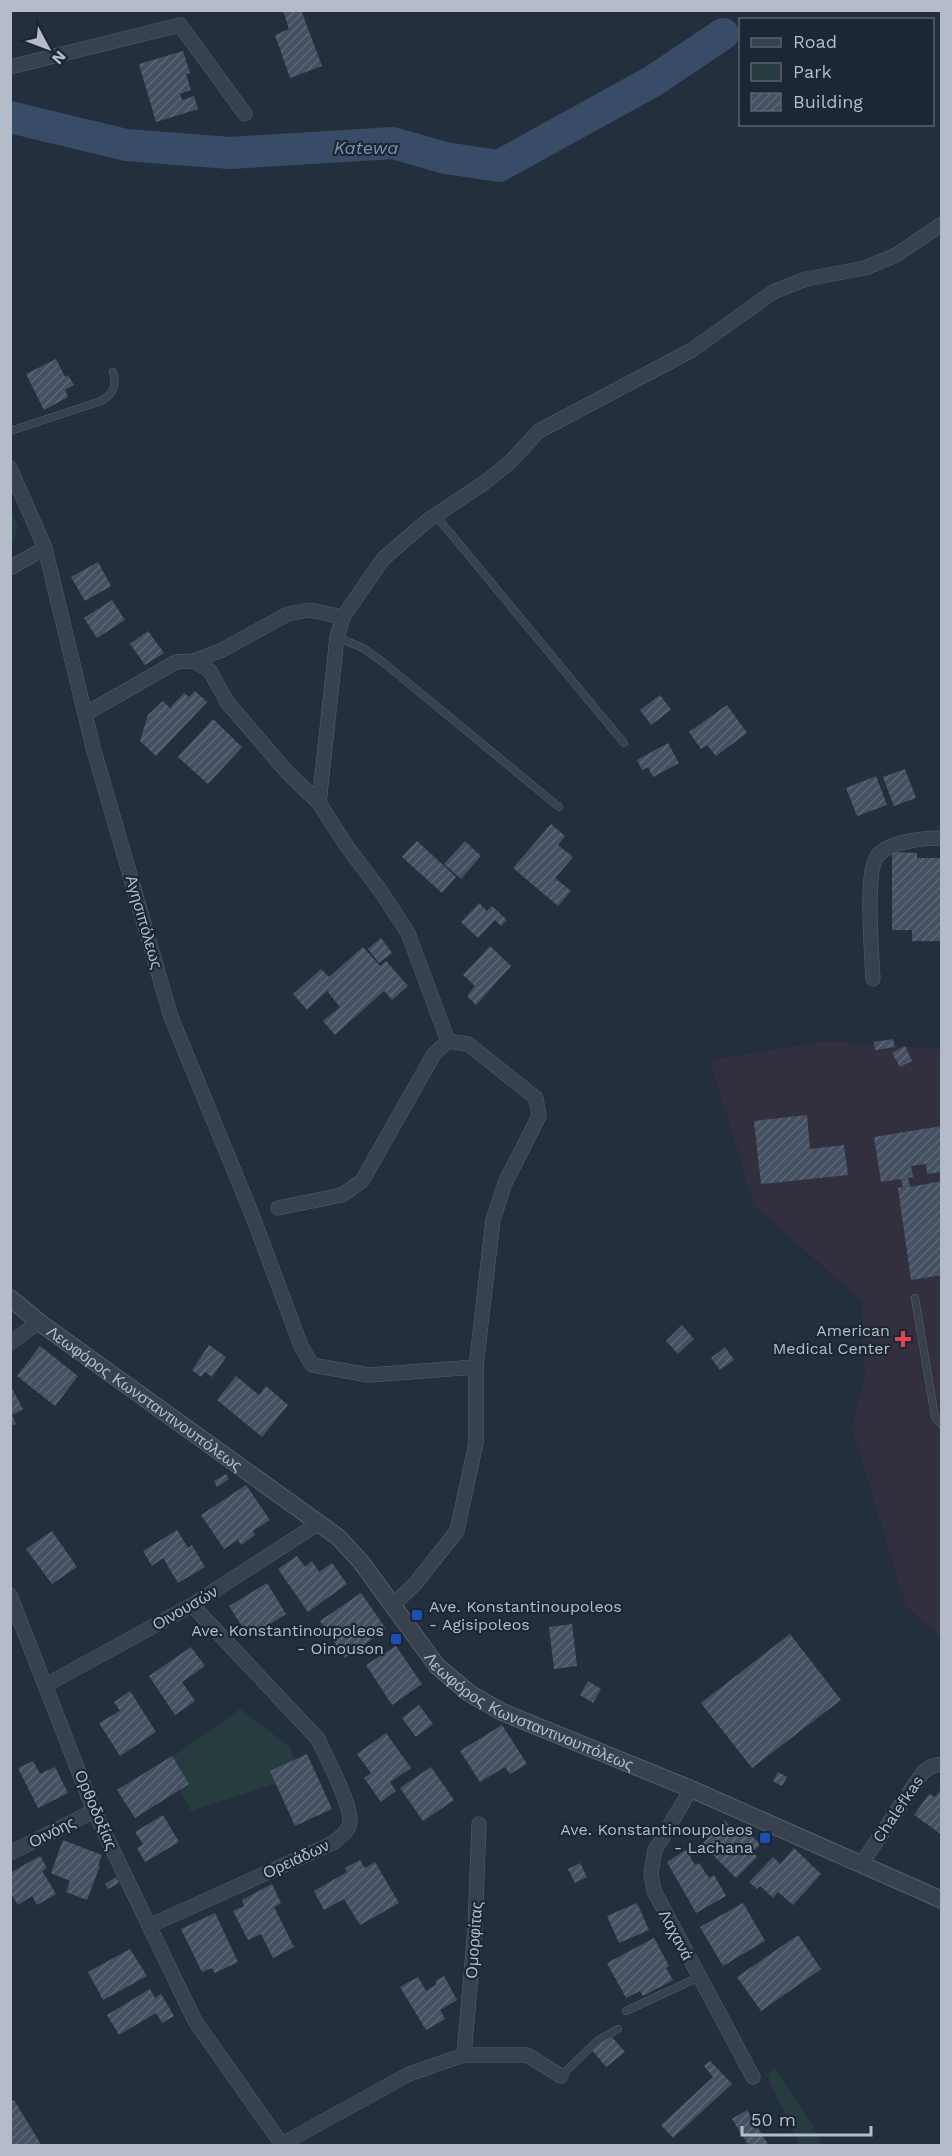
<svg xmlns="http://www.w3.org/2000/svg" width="952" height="2156" font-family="'Work Sans',sans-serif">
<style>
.medical{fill:#32303f}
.green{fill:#263c3f}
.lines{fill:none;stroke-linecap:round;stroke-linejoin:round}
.river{stroke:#394c67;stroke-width:32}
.building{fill:url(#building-hatch)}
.service-casing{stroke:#565f6c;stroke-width:8}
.minor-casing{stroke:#565f6c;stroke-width:15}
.tertiary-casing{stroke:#565f6c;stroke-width:18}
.service{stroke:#38414e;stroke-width:7}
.minor{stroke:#38414e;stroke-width:14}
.tertiary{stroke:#38414e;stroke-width:16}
.health-dot{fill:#e0444e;stroke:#1d2633;stroke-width:2}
.transit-dot{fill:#1a4fb4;stroke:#1d2633;stroke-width:2}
.labels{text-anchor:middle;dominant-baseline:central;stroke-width:4.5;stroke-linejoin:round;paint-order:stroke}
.street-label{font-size:16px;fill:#b4bcc9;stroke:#1d2633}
.poi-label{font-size:16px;fill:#b4bcc9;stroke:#1d2633;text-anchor:end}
.water-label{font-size:18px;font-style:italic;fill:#7c92b1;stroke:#1d2633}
</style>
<defs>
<pattern id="building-hatch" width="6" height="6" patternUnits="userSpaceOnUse" patternTransform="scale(1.5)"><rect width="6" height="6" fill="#455162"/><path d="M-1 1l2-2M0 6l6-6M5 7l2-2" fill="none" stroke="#5d6877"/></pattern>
</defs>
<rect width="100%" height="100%" fill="#242f3e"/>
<path class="medical" d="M828,1041L941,1049V1638L906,1605L852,1428L865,1378L862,1301L754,1205L710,1060Z"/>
<g class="green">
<path d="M11,514L18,525L11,548Z"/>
<path d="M240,1709L290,1747L299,1776L191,1811L165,1762Z"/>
<path d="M775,2067L820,2138L821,2145H800L767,2076Z"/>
</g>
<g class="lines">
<path class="river" d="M10,117L126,145L230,153L393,143L445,158L499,166L653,81L723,34"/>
</g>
<g class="building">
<path d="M283,10H301L322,66L290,78L275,35L289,29Z"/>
<path d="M183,51L190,73L186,74L191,90L180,94L182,100L194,96L198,109L156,122L139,64Z"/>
<path d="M56,359L65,377L68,375L74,385L65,390L68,397L44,410L26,374Z"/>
<path d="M98,562L111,586L85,601L71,577Z"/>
<path d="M112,600L125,620L97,638L84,618Z"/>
<path d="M148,631L164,653L145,665L130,644Z"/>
<path d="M195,691L207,702L156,756L140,741L148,715L163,701L170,708L184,693L189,697Z"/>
<path d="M660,695L671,710L651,725L640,710Z"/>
<path d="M727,705L747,733L716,756L707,745L701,749L689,732Z"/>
<path d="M213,719L242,747L208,784L178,757Z"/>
<path d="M668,743L679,763L653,777L648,767L642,770L637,760Z"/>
<path d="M905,769L916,798L894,806L883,777Z"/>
<path d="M876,776L887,805L857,816L846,788Z"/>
<path d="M551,824L565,836L558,845L573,857L555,878L571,891L558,906L513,868Z"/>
<path d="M417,841L456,877L442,893L402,857Z"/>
<path d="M465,841L481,856L461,879L444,864Z"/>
<path d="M892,852L917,853V858H942V941H912V930H892Z"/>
<path d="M479,903L487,911L492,906L507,920L501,926L495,920L478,938L461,922Z"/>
<path d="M381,938L392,953L379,963L368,949Z"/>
<path d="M490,946L511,966L476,1005L467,996L475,986L463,975Z"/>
<path d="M363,947L380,966L386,961L408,986L392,1000L384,991L335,1035L323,1021L340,1007L327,991L307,1010L293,994L321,969L329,977Z"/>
<path d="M893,1039L895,1047L875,1050L874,1042Z"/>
<path d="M905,1046L912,1061L900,1067L892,1053Z"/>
<path d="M807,1115L810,1149L844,1145L848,1175L761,1184L754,1121Z"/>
<path d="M942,1126V1172L927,1174L926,1164L911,1166L913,1177L908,1178L910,1187L942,1181V1275L911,1280L898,1188L903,1187L901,1179L881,1182L874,1137Z"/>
<path d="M682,1325L694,1339L678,1354L666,1341Z"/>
<path d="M209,1345L226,1357L212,1377L205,1372L201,1377L192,1370Z"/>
<path d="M40,1346L78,1376L55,1406L17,1376Z"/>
<path d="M725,1347L734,1360L720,1370L711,1358Z"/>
<path d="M236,1376L259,1395L266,1386L288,1405L262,1437L217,1400Z"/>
<path d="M10,1385L23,1409L12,1415L16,1424L10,1426Z"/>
<path d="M226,1474L229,1479L217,1487L214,1481Z"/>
<path d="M246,1485L270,1520L253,1531L255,1535L241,1545L238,1540L224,1549L201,1515Z"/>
<path d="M177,1530L188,1548L192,1545L205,1567L178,1583L163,1558L152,1566L143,1551Z"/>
<path d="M52,1531L77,1567L52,1584L26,1549Z"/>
<path d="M297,1556L305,1567L312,1561L319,1572L332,1563L347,1584L308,1612L278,1569Z"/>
<path d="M267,1583L286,1614L249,1637L229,1606Z"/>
<path d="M361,1593L386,1629L345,1658L320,1621Z"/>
<path d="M572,1624L577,1666L554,1669L549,1627Z"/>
<path d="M790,1634L841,1700L752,1768L701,1703Z"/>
<path d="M396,1646L422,1684L392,1705L366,1665Z"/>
<path d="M191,1647L205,1666L182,1682L195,1701L175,1715L149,1676Z"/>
<path d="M588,1681L601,1689L593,1703L580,1695Z"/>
<path d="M130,1691L156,1732L120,1756L99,1723L120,1711L114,1702Z"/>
<path d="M419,1705L433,1724L416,1737L402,1718Z"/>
<path d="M502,1725L527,1764L510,1774L505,1767L480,1782L460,1751Z"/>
<path d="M386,1733L411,1768L390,1782L396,1791L381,1802L364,1778L371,1773L357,1754Z"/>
<path d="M307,1754L332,1809L295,1826L270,1771Z"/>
<path d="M172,1756L189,1784L135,1818L117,1790Z"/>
<path d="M33,1761L40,1774L55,1767L68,1793L38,1808L18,1768Z"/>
<path d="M431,1767L454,1800L423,1821L400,1788Z"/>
<path d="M778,1772L787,1777L782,1786L773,1781Z"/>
<path d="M942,1788V1835L914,1815L929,1794L935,1797Z"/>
<path d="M163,1815L179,1842L145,1862L137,1848L143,1844L135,1832Z"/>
<path d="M725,1821L740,1835L745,1829L760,1844L753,1852L757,1857L736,1878L702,1844Z"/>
<path d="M63,1840L102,1855L98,1865L100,1866L87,1900L66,1892L70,1881L51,1873Z"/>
<path d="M794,1848L821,1874L793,1905L778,1892L773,1898L760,1886L757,1889L749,1882L773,1857L780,1864Z"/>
<path d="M686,1850L695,1865L699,1863L709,1878L714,1875L726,1896L696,1913L667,1862Z"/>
<path d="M40,1856L47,1868L42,1871L56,1894L37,1905L32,1896L18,1905L10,1892V1873Z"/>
<path d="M360,1860L365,1868L375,1862L399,1903L360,1925L344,1899L324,1910L314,1891L347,1872L345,1868Z"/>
<path d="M580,1863L587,1877L575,1883L568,1869Z"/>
<path d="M116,1877L119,1883L108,1889L105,1884Z"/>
<path d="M272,1884L281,1903L274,1907L294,1947L273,1958L261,1934L248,1940L233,1911L244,1906L242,1900Z"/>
<path d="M637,1903L649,1930L619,1943L607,1916Z"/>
<path d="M743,1903L765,1941L723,1966L700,1927Z"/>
<path d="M215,1913L238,1962L215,1973L212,1968L202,1972L181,1929Z"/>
<path d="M798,1935L821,1969L761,2011L737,1977Z"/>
<path d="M654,1938L669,1966L666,1968L673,1980L643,1996L640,1991L626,1998L607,1963Z"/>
<path d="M130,1949L147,1976L103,2000L88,1972Z"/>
<path d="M444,1976L457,2000L440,2010L445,2019L426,2030L400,1987L418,1977L426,1991L437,1984L435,1981Z"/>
<path d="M150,1989L155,1998L161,1994L174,2016L162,2023L156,2013L119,2035L107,2015Z"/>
<path d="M610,2035L625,2052L606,2067L592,2050Z"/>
<path d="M710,2061L732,2084L673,2138L661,2125L713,2077L704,2066Z"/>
<path d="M14,2100L42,2146L10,2144V2102Z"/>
<path d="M747,2110L769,2146H749L732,2119Z"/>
</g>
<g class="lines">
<g class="service-casing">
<g id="service">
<path d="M10,431L101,401C114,393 117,386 113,372"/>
<path d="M436,516L624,743"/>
<path d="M337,637L363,648L384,663L559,807"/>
<path d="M915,1298L935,1417L942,1425"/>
<path d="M626,2011L699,1977"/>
<path d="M561,2076L597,2041L618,2029"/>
</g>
</g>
<g class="minor-casing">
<g id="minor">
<path d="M10,67L180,25L245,114"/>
<path d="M10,468L45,548L93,747L171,1017L253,1217L301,1346L312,1365L369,1375L476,1367"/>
<path d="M10,568L45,548"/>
<path d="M194,661L222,650L288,614L309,610L343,617"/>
<path d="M85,714L176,662L194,661L210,671L227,702L287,772L319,803L348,848L382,893L408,933L448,1041"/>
<path d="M319,803L337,637L343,617L383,559L427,521L484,483L510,462L539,431L692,350L773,292L806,279L865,268L896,255L942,224"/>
<path d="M873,979C872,955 865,876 876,858C886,841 924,838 942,838"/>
<path d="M278,1208L342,1195L362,1181L434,1054L448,1041L468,1044L536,1098L539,1116L505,1183L493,1220L476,1367V1443L457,1531L415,1584L393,1605"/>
<path d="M10,1343L39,1322"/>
<path d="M10,1595L94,1811L195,2021L283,2146"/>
<path d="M46,1685L192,1605L319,1523"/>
<path d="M691,1789L655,1850L651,1873L654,1891L753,2077"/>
<path d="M10,1853L94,1811"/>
<path d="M862,1863L923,1772L932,1766L942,1764"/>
<path d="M149,1926L333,1843C340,1837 349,1832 350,1821C351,1803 326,1757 318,1739L192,1605"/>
<path d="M464,2055L475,1929L479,1824"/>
<path d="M282,2144L409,2074L464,2055H527L561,2076"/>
</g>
</g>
<g class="tertiary-casing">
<g id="tertiary">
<path id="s1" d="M10,1298L39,1322L338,1537L361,1562L437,1666L469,1693L502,1712L691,1789L942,1900"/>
</g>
</g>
<use href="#service" class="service"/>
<use href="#minor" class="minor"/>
<use href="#tertiary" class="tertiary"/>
</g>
<path class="health-dot" d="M900 1330h6v6h6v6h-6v6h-6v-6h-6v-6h6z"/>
<g class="transit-dot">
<rect x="411" y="1609" width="12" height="12" rx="3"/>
<rect x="390" y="1633" width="12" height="12" rx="3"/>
<rect x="759" y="1832" width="12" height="12" rx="3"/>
</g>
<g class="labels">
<g class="street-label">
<text transform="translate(144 922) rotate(74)">Αγησιπόλεως</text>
<text stroke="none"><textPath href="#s1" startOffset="168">Λεωφόρος Κωνσταντινουπόλεως</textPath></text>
<text transform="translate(185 1608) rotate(-30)">Οινουσών</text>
<text stroke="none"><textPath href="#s1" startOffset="672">Λεωφόρος Κωνσταντινουπόλεως</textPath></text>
<text transform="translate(898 1809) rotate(-56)">Chalefkas</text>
<text transform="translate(96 1810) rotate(67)">Ορθοδοξίας</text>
<text transform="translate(52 1832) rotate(-27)">Οινόης</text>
<text transform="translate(296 1859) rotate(-25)">Ορειάδων</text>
<text transform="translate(676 1935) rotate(62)">Λαχανά</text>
<text transform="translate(474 1940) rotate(-86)">Ομορφίτας</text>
</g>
<g class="poi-label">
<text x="890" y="1330">American<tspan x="890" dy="18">Medical Center</tspan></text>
<text x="429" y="1606" text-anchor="start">Ave. Konstantinoupoleos<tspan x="429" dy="18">- Agisipoleos</tspan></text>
<text x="384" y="1630">Ave. Konstantinoupoleos<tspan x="384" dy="18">- Oinouson</tspan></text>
<text x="753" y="1829">Ave. Konstantinoupoleos<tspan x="753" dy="18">- Lachana</tspan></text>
</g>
<g class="water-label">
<text x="366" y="147">Katewa</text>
</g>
</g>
<rect width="952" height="2156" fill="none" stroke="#b4bcc9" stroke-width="24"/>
<rect x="739" y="18" width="195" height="108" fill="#1d2633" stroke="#59626f" stroke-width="1.5"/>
<rect x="751" y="38" width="30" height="9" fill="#38414e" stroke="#59626f" stroke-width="1.5"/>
<text x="793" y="48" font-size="18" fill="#b4bcc9">Road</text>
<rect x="751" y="63" width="30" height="18" fill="#263c3f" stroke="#59626f" stroke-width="1.5"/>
<text x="793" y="78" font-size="18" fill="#b4bcc9">Park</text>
<rect x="751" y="93" width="30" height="18" fill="url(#building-hatch)" stroke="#59626f" stroke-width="1.5"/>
<text x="793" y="108" font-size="18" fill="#b4bcc9">Building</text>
<g transform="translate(48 48) rotate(131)" stroke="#1d2633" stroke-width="4.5" paint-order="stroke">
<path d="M0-4.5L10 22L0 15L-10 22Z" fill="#b4bcc9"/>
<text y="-9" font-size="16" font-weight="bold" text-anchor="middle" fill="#b4bcc9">N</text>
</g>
<path d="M742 2126v9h129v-9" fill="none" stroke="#b4bcc9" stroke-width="3"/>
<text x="751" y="2126" font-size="18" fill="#b4bcc9" stroke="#1d2633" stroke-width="4.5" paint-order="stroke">50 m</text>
</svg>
